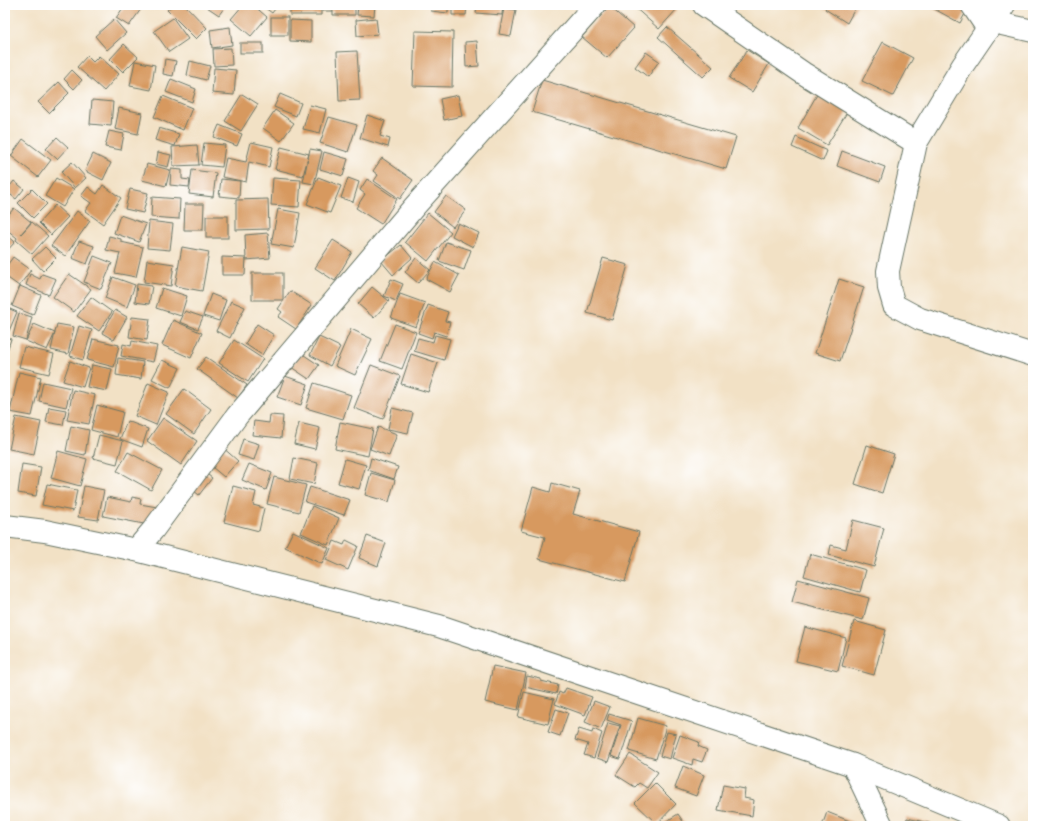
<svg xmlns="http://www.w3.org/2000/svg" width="1038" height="831" font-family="Delius,sans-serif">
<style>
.building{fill:#d7995e}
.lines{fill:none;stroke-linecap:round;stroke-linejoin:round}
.minor-casing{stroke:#697667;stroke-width:24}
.tertiary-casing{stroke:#697667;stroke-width:24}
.minor{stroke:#fff;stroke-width:22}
.tertiary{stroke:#fff;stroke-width:22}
</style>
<rect width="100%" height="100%" fill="#fff"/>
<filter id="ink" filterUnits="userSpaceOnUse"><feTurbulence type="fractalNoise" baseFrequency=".025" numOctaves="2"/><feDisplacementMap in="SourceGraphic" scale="8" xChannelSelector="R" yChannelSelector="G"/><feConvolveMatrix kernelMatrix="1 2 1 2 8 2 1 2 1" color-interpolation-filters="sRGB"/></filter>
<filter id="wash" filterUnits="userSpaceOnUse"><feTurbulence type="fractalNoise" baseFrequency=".012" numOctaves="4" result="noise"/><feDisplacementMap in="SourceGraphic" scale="16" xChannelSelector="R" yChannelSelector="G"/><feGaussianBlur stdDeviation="0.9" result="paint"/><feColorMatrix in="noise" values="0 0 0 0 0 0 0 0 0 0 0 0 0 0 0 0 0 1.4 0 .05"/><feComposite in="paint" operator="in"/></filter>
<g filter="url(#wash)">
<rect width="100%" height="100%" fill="#f2e1c5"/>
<g id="blocks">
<g class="building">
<path d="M125,5H135L141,9L129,26L116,18Z"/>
<path d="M173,5H185L207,28L196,39L167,10Z"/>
<path d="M204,5H226L219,15Z"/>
<path d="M243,5H253L267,17L251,36L231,19Z"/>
<path d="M261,5H278L272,13Z"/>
<rect x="290" y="5" width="31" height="10"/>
<path d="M323,5H355V15H333V11H323Z"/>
<path d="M358,5H375L374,16L357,15Z"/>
<path d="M431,5H448V13L431,11Z"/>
<path d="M452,5H467L466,15H452Z"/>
<path d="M477,5H503L502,15L476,13Z"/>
<path d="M632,5H673L677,9L659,29Z"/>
<path d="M828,5H857L847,23L825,9Z"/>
<path d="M927,5H958L967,10L960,23Z"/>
<path d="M609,6L634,28L607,58L582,37Z"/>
<path d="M504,8L516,10L511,36L499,34Z"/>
<rect x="271" y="17" width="17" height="18"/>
<path d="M173,18L188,39L169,52L154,31Z"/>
<path d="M376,18L378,34L357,36L356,20Z"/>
<path d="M114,19L126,33L107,50L95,36Z"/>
<path d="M290,20L311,21V42L290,41Z"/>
<path d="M230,27L232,45L212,48L210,30Z"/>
<path d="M667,27L713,67L703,77L658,37Z"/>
<path d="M415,31L453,32L452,87L413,86Z"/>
<path d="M477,41L479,66L466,67L465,42Z"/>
<path d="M883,42L913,58L893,96L862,81Z"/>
<rect x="240" y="43" width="23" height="10"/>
<path d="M124,44L138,57L123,72L110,59Z"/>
<path d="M231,48L232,65L214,66L213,49Z"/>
<path d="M747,50L769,64L752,92L729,78Z"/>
<path d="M357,51L360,100L339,101L337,52Z"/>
<path d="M646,52L659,61L648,77L635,67Z"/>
<path d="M87,56L93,62L99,56L119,74L104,91L77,67Z"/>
<path d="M165,59L176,61L173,76L163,74Z"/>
<path d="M135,61L155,65L151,90L130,86Z"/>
<path d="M190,61L210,66L206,80L187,75Z"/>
<path d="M214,68L236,70L234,95L212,93Z"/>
<path d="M72,70L82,80L74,89L64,79Z"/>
<path d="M171,79L196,89L192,102L166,92Z"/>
<path d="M542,80L736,137L726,169L532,112Z"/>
<path d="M59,82L69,93L49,113L38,102Z"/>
<path d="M819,91L849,109L827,145L798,128Z"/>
<path d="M242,94L258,104L241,131L225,121Z"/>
<path d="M280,94L301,103L296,116L274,107Z"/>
<path d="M458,95L462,116L444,120L440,99Z"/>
<path d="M163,96L192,108L183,130L154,117Z"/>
<path d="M92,100L113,102L111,126L90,124Z"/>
<path d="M310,105L326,109L320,133L303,129Z"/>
<path d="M119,108L142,113L138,134L115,129Z"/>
<path d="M275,110L294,123L281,141L263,128Z"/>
<path d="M367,115L385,121L380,136L390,139L388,147L360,138Z"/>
<path d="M329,117L357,125L348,152L320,143Z"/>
<path d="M219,125L242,134L237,146L214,137Z"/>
<path d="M159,128L179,134L175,146L155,140Z"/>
<path d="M109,131L124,134L121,150L105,147Z"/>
<path d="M57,137L68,147L57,159L46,149Z"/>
<path d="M796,137L827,151L823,161L792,147Z"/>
<path d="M23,139L51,160L38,177L11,156Z"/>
<path d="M251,142L273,147L269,167L249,162L246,182L222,177L226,158L246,162Z"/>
<path d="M204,143L225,145L222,167L201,165Z"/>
<path d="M197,145L199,165L173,166L172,147Z"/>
<path d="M281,147L309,154L303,176L275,169Z"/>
<path d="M310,149L322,151L314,184L303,182Z"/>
<path d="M842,151L885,167L880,182L837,166Z"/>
<path d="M158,152L171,155L168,167L156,164Z"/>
<path d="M324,152L348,159L343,176L320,169Z"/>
<path d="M93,154L111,163L103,180L85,171Z"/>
<path d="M382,158L413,180L400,199L374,181L378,175L373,171Z"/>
<path d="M72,162L86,178L75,188L61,172Z"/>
<path d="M147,164L170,170L166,186L142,180Z"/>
<path d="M171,169L182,170V179L190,180L189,187L170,185Z"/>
<path d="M192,170L216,173L213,197L189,194Z"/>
<path d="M318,177L341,186L330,213L307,204Z"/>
<path d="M56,178L74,189L63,207L45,196Z"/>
<path d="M273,178L301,180L299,207L271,205Z"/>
<path d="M348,178L359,182L353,202L341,198Z"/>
<path d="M221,179L240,181L239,198L219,196Z"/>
<path d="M367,179L397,199L381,224L356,208L365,194L360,190Z"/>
<path d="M14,181L24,189L16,199L6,191Z"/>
<path d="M103,185L121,198L103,224L85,211L91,203L81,196L88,187L97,194Z"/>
<path d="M32,189L47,204L33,218L18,203Z"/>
<path d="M130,189L148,193L143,213L125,209Z"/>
<path d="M446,196L466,210L453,227L434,212Z"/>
<path d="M152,197L180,199L179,219L151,217Z"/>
<path d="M268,199L269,229L236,230V200Z"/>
<path d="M185,204H204L203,230H184Z"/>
<path d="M55,205L68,217L51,235L39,223Z"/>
<path d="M14,208L31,222L21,234L32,222L48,236L32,254L16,240L17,238L5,228V219Z"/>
<path d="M278,209L300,213L294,248L271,244Z"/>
<path d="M77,211L90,221L65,256L51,246Z"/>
<path d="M428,213L451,232L428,261L405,242Z"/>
<path d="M120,215L146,224L139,242L114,233Z"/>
<rect x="206" y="216" width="22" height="22"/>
<path d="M149,221L173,224L170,250L147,248Z"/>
<path d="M458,223L479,233L473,247L452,236Z"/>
<path d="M5,233L15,242L5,253Z"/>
<path d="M268,233L270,258L246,260L245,235Z"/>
<path d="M109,236L121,239V242L143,247L136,277L115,273L120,253L106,250Z"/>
<path d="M333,240L352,252L335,281L315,268Z"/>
<path d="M79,241L94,246L87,264L72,258Z"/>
<path d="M446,242L471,250L464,270L439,261Z"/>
<path d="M401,245L412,258L393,275L381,261Z"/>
<path d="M45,247L56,258L43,271L32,259Z"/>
<path d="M182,247L209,252L202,291L175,286Z"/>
<path d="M94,256L112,263L101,289L84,282Z"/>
<path d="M13,257L31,270L19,286L5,276V268Z"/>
<path d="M222,257L246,258L245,275H222Z"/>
<path d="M416,258L430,270L418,283L405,272Z"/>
<path d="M603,258L628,265L612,320L587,313Z"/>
<path d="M147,260L174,264L171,286L144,282Z"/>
<path d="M435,262L459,275L450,292L426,279Z"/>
<rect x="252" y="273" width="31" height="27"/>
<path d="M30,274L40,279L42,274L56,279L49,295L26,285Z"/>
<path d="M69,274L91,289L74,312L53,297Z"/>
<path d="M113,277L135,285L127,307L105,298Z"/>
<path d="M391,279L403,284L396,301L384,296Z"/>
<path d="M839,279L864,287L840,361L815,353Z"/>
<path d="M137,284L152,286L149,304L135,302Z"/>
<path d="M20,286L41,295L33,315L12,306Z"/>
<path d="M372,287L389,301L374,318L358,304Z"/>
<path d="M162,288L187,296L181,316L156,308Z"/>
<path d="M290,291L312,305L296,329L278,317L282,312L278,309Z"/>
<path d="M211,294L226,300L219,321L203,316Z"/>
<path d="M400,294L425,303L416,327L391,318Z"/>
<path d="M91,297L112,312L99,331L77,316Z"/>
<path d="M231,301L245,307L230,338L216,331Z"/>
<path d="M428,305L448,312L445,321L450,322L446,336L434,332L432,338L418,333Z"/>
<path d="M5,307L17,312L9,331L5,330Z"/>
<path d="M115,310L127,317L114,340L102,333Z"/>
<path d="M185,311L203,317L198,329L180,322Z"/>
<path d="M19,313L32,317L26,340L13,336Z"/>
<path d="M132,317L150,319L147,340L129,337Z"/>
<path d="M173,320L202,333L191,358L162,345Z"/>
<path d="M34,324L55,333L47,350L26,341Z"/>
<path d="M57,324L74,327L68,354L51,350Z"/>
<path d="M257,324L274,335L262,355L245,344Z"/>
<path d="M395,324L416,332L402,369L380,361Z"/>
<path d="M79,326L92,330L83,360L70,356Z"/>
<path d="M351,329L372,339L355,375L335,366Z"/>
<path d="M435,335L450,339L444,360L414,351L418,338L433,342Z"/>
<path d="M5,337L11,339L6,354L5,353Z"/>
<path d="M319,337L340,347L330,366L310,355Z"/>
<path d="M93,339L119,345L114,367L87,360Z"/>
<path d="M234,340L263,359L248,382L219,363Z"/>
<path d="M132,341L157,346L153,362L121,356L123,344L131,346Z"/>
<path d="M24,347L54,354L49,374L19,367Z"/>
<path d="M301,353L319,365L309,379L291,367Z"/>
<path d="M411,354L438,363L428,392L401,384Z"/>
<path d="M206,357L247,385L238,398L197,369Z"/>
<path d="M118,358L143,362L141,379L116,375Z"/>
<path d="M162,360L180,368L170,388L152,379Z"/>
<path d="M70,361L89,368L83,387L63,381Z"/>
<path d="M92,365L112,369L107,391L87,387Z"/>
<path d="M371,365L400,376L383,419L354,408Z"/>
<path d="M19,372L41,377L32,416L10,412Z"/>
<path d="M285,376L308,384L301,405L277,397Z"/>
<path d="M43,382L71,388L66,407L39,401Z"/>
<path d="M148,383L169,392L156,425L135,416Z"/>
<path d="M314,383L351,395L343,419L306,408Z"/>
<path d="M184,389L211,409L194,434L166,414Z"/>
<path d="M73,390L95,395L89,424L67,420Z"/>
<path d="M97,405L123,412L117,437L91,430Z"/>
<path d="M49,407L66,410L63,425L46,422Z"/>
<path d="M392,408L413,413L408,433L388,429Z"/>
<path d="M270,415L283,416L281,438L252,435L254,421L269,423Z"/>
<path d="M16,417L41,422L34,454L9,449Z"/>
<path d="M163,418L197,441L181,465L147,441Z"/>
<path d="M127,421L148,429L142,447L120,439Z"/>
<path d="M340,422L373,429L368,456L335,449Z"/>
<path d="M299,423L320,428L315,449L294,444Z"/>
<path d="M71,426L89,430L85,455L66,451Z"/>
<path d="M378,427L397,434L389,456L370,449Z"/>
<path d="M99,435L123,441L117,464L93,458Z"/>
<path d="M243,439L259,444L254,460L238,455Z"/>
<path d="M867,445L894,454L882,493L855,484Z"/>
<path d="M221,446L238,461L224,477L206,462Z"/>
<path d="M58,451L87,459L80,486L51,478Z"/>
<path d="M128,452L162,470L151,490L117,471Z"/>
<path d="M294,458L318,463L314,484L290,479Z"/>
<path d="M371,458L398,467L394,479L368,470Z"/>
<path d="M345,459L366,465L359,489L338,483Z"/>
<path d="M22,464L41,467L36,496L18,493Z"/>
<path d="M249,464L272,473L266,490L242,480Z"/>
<path d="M200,469L212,478L199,495L188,486Z"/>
<path d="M371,473L395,480L389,502L365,495Z"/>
<path d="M274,477L306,485L299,512L267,504Z"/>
<path d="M552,483L580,491L573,514L639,532L625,582L539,559L545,537L521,531L533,487L550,492Z"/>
<path d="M47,484L77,490L73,511L42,505Z"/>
<path d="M84,486L104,490L98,520L78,517Z"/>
<path d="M233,486L256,492L253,505L264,508L259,531L224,522Z"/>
<path d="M310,487L350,500L344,515L305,502Z"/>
<path d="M107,497L131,502L132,497L141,499L140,504L157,507L154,526L103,516Z"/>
<path d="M312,506L339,518L328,545L301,533Z"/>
<path d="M853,520L884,528L874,567L829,555L831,545L846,549Z"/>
<path d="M293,531L329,548L322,564L285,547Z"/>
<path d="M367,536L386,543L378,566L359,558Z"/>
<path d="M346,540L358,546L348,570L326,560L334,541L344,545Z"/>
<path d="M810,554L866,570L860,592L804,576Z"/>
<path d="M798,579L869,598L863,620L792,602Z"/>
<path d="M854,621L886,630L874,675L842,666Z"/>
<path d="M805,627L846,638L838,671L796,661Z"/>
<path d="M493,666L526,673L518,710L485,702Z"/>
<path d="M527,676L541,679V681L558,685L556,694L525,687Z"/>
<path d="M566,688L592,697L585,715L555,704L559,692L563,694Z"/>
<path d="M524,692L554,699L548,724L518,717Z"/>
<path d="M594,701L610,707L601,729L585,722Z"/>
<path d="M556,709L568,713L560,736L548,732Z"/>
<path d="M609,714L632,721L620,759L611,756L621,725L607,720Z"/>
<path d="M638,718L666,726L656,759L629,751Z"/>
<path d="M608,723L620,726L608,762L597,758Z"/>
<path d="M579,729L592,733L593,729L602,733L594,758L584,755L588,744L575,740Z"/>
<path d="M667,732L676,734L670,759L660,756Z"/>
<path d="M680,735L699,742L698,746L707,750L702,762L693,759L692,765L672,758Z"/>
<path d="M630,754L658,772L647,788L639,783L635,787L616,775Z"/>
<path d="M683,766L704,775L696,796L675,788Z"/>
<path d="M655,783L676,804L657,824L635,803Z"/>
<path d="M723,785L745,789L744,798L754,800L752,816L718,810Z"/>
<path d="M827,812L862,826H822Z"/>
<path d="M678,814L686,826H659Z"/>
<path d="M907,818L937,825V826H905Z"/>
</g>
</g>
</g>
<g filter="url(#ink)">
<use href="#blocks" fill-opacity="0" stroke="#697667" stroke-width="1"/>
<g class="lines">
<g class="minor-casing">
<g id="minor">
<path d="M704,5L803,73L916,143"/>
<path d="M972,5L988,29"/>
<path d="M1004,5L963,65L916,143L888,271L889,288L894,305L920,319L1033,355"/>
<path d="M993,22L1033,31"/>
<path d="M136,550L153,530L237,416L414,207L595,5"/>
<path d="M853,765L882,826"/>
</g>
</g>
<g class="tertiary-casing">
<path id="tertiary" d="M5,526L45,531L136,550L439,626L853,765L999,826"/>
</g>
<use href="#minor" class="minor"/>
<use href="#tertiary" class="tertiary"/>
</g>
</g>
<rect width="1038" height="831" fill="none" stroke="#fff" stroke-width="20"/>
</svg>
